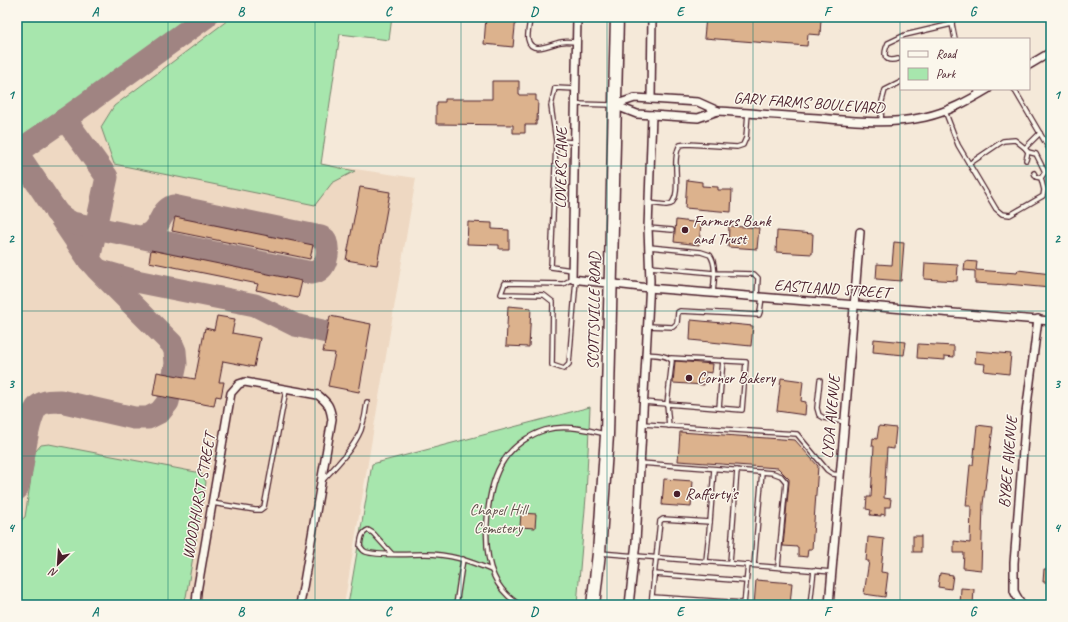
<svg xmlns="http://www.w3.org/2000/svg" width="1068" height="622" font-family="Caveat,sans-serif">
<style>
.built{fill:#eed8c2}
.green{fill:#a7e6ad;stroke:#78826c}
.lines{fill:none;stroke-linecap:round;stroke-linejoin:round}
.taxiway{stroke:#a08482;stroke-width:23}
.building{fill:#dcb28d;stroke:#4a1f2b}
.service-casing{stroke:#4a1f2b;stroke-width:6}
.minor-casing{stroke:#4a1f2b;stroke-width:10}
.primary-casing{stroke:#4a1f2b;stroke-width:15}
.service{stroke:#fbf7ec;stroke-width:3.5}
.minor{stroke:#fbf7ec;stroke-width:7}
.primary{stroke:#fbf7ec;stroke-width:12}
.grid{fill:none;stroke:#0f766e;stroke-width:1;stroke-opacity:0.55}
.poi-dot{fill:#4a1f2b;stroke:#fbf7ec;stroke-width:1.5}
.labels{text-anchor:middle;dominant-baseline:central;stroke-width:3;stroke-linejoin:round;paint-order:stroke}
.street-label{font-size:16px;fill:#4a1f2b;stroke:#fbf7ec}
.poi-label{font-size:16px;fill:#4a1f2b;stroke:#fbf7ec;text-anchor:start}
.park-label{font-size:16px;fill:#61514c;stroke:#fbf7ec}
.neatline{fill:none;stroke:#0f766e;stroke-width:1.5}
.grid-label{font-size:13px;text-anchor:middle;font-weight:bold;fill:#0f766e}
</style>
<rect width="100%" height="100%" fill="#f5e9d9"/>
<filter id="ink" filterUnits="userSpaceOnUse"><feTurbulence type="fractalNoise" baseFrequency=".025" numOctaves="2"/><feDisplacementMap in="SourceGraphic" scale="8" xChannelSelector="R" yChannelSelector="G"/><feConvolveMatrix kernelMatrix="1 2 1 2 8 2 1 2 1" color-interpolation-filters="sRGB"/></filter>
<g filter="url(#ink)">
<path class="built" d="M17,17H392L389,40L340,34L321,164L416,178L344,605H17Z"/>
<g class="green">
<path d="M17,17H190L168,36L17,139Z"/>
<path d="M232,17H392L389,40L340,34L321,164L355,171L332,183L315,205L114,164L101,127L114,106Z"/>
<path d="M17,396L26,409L17,448Z"/>
<path d="M590,407L586,497L577,605H348L372,464Z"/>
<path d="M49,444L201,473L206,482L186,597L179,605H17V523L25,517L35,452L41,445Z"/>
</g>
<g class="lines">
<g class="taxiway">
<path d="M17,152L65,119L206,17"/>
<path d="M17,153L89,260"/>
<path d="M56,212L65,219L72,223L312,273C327,270 330,252 325,239L321,237L173,206C162,210 162,220 155,228C152,233 147,235 142,237"/>
<path d="M101,271L136,281L255,305L295,325L327,332"/>
<path d="M17,489C24,470 25,417 39,405C45,401 53,401 60,401L134,418H148L160,412L168,402L176,364L175,351L172,344L96,268L89,260L107,177L65,119"/>
</g>
</g>
<g class="building">
<path d="M486,17H516L513,47L484,44Z"/>
<path d="M706,17H809L821,19L820,35L808,34L807,46L704,38Z"/>
<path d="M492,81H519V95H536V101H538L537,121H536V125H525V133H513V125L436,124V106H437V102H445V99H492Z"/>
<path d="M687,180L702,182V186L718,187V190H732L731,212L685,208Z"/>
<path d="M360,187L390,192L377,265L346,260Z"/>
<path d="M175,217L313,245L310,259L172,231Z"/>
<path d="M676,220L701,223L699,245L674,242Z"/>
<path d="M468,222L492,223V229L509,230V249H499V245L467,244Z"/>
<path d="M729,226L759,228L757,249L728,247Z"/>
<path d="M777,231L813,234L812,254L776,252Z"/>
<path d="M894,242L904,243L901,281L876,279L877,264L892,265Z"/>
<path d="M151,250L302,281L298,298L256,290L258,284L149,262Z"/>
<path d="M965,261L977,262L976,270L1017,273L1018,270L1051,274L1050,288L1007,284V285L975,283V271L964,270Z"/>
<path d="M925,263L958,265L957,281L924,279Z"/>
<path d="M508,306L531,308L529,347L506,346Z"/>
<path d="M217,316L235,319L232,333L260,338L254,367L223,361L219,382H224L221,397L216,396L214,406L153,395L157,372L195,379L205,328L214,330Z"/>
<path d="M330,316L371,324L359,392L328,386L335,353L323,352Z"/>
<path d="M691,320L753,326L751,346L690,340Z"/>
<path d="M874,339L906,342L904,355L873,352Z"/>
<path d="M918,344L954,346V357L945,356V360L917,358Z"/>
<path d="M976,351L1011,354L1009,374L984,371L985,364L975,363Z"/>
<path d="M675,361L713,364L712,373L705,372L704,385L673,383Z"/>
<path d="M781,378L803,381L801,401L806,402L805,415L777,411Z"/>
<path d="M977,425L993,427L983,504L981,570L963,568L964,553H954V541L970,543L971,506H966L970,465H973Z"/>
<path d="M879,426L896,428L894,449L887,448L884,498L891,499L890,507H885V515L881,514V516L870,515L871,510L866,509L867,497H871L874,446H872L873,438L877,439Z"/>
<path d="M680,432L795,440L818,466L812,549H808L807,557L798,556V547L783,546L789,482V479L778,468L678,461Z"/>
<path d="M664,479L693,481L691,507L662,505Z"/>
<path d="M521,513L536,514L535,528L520,527Z"/>
<rect x="913" y="536" width="8" height="16"/>
<path d="M868,537L884,539L881,572L888,573L885,597L864,594L869,561H866Z"/>
<path d="M1044,569H1051V582H1043Z"/>
<path d="M940,573L953,575L951,589L938,587Z"/>
<path d="M756,580L792,583L790,605H754Z"/>
<path d="M961,588L974,589L973,605H960Z"/>
</g>
<g class="lines">
<g class="service-casing">
<g id="service">
<path d="M530,17C530,24 527,33 528,39C531,56 553,43 561,42C566,41 572,42 577,42"/>
<path d="M953,17L952,24L955,39"/>
<path d="M898,59C883,63 883,54 888,43L905,35L952,24"/>
<path d="M976,89L979,95"/>
<path d="M1014,89L1051,152"/>
<path d="M576,104L613,105"/>
<path d="M945,111L958,145L996,209L1002,214L1010,215L1043,196L1044,190L1041,178L1045,172L1036,154L1028,152L1025,148L1040,133"/>
<path d="M881,122L882,101L885,90L901,82"/>
<path d="M556,141L574,142"/>
<path d="M1026,160L1028,152"/>
<path d="M969,164L1003,141L1015,140L1025,148"/>
<path d="M1034,173L1036,177L1041,178"/>
<path d="M649,203L666,205L671,204C683,192 670,161 680,145L687,144L737,147L743,145L746,138L748,113"/>
<path d="M648,228L672,230"/>
<path d="M649,247L701,252L710,255C717,265 714,281 713,293"/>
<path d="M650,267L714,273L754,274L758,278L757,297"/>
<path d="M572,270L551,267L556,141L551,106L555,88L576,89"/>
<path d="M572,279L563,284L505,283L501,294L544,295L553,302L552,365L564,369L569,364L576,280"/>
<path d="M647,326L673,327L677,323L678,312L680,311L759,315L760,312L762,297"/>
<path d="M820,380L817,408L819,415L824,418L845,422"/>
<path d="M643,402L667,404L672,361C667,354 654,355 645,354"/>
<path d="M719,408L723,360"/>
<path d="M643,424L797,434L827,470L833,474L840,475"/>
<path d="M669,426L667,404L742,410L746,362L671,358"/>
<path d="M640,463L773,473L781,476L786,482L778,567"/>
<path d="M322,481C336,466 353,449 361,430C364,421 366,411 367,402"/>
<path d="M212,503L255,510H260L264,507L286,390"/>
<path d="M600,553L832,572"/>
<path d="M392,554L373,533L368,530C361,533 361,539 360,546C362,549 363,551 366,552C377,556 412,554 425,554C450,554 470,561 491,570"/>
<path d="M706,561L710,522"/>
<path d="M730,563L737,470"/>
<path d="M754,565L762,472"/>
<path d="M654,574L746,581"/>
<path d="M652,597L744,603"/>
<path d="M456,605L463,559"/>
<path d="M520,605C509,598 499,588 494,576C481,547 486,486 504,460C513,446 529,435 545,430C565,424 586,430 606,434"/>
<path d="M651,605L660,521L663,519L710,522L714,469"/>
<path d="M744,605L748,564"/>
<path d="M810,605L814,570"/>
</g>
</g>
<g class="minor-casing">
<g id="minor">
<path d="M577,17L572,279L649,288L1051,321"/>
<path d="M1029,65L1051,52"/>
<path d="M651,99L652,17"/>
<path d="M614,105L635,98L698,102L718,111C752,113 785,116 818,118C854,121 889,125 925,117C948,112 968,101 988,89"/>
<path d="M614,105L637,114L698,118L718,111"/>
<path d="M196,605L197,592L231,393L239,384L245,382L318,395C328,403 330,406 332,419L300,605"/>
<path d="M629,605L636,542L650,281L648,228L652,115"/>
<path d="M829,605L846,407L860,232"/>
<path d="M1022,605L1016,595L1014,591V563L1026,413L1038,319"/>
</g>
</g>
<g class="primary-casing">
<path id="primary" d="M593,605L599,553L607,435L617,17"/>
</g>
<use href="#service" class="service"/>
<use href="#minor" class="minor"/>
<use href="#primary" class="primary"/>
</g>
</g>
<path class="grid" d="M168,17V605M315,17V605M461,17V605M607,17V605M753,17V605M900,17V605M17,166H1051M17,311H1051M17,456H1051"/>
<g class="poi-dot">
<circle cx="685" cy="230" r="4"/>
<circle cx="689" cy="378" r="4"/>
<circle cx="677" cy="494" r="4"/>
</g>
<g class="labels">
<g class="street-label">
<text transform="translate(809 103) rotate(4)">GARY FARMS BOULEVARD</text>
<text transform="translate(561 168) rotate(-89)">LOVERS LANE</text>
<text transform="translate(832 289) rotate(4)">EASTLAND STREET</text>
<text transform="translate(594 311) rotate(-89)">SCOTTSVILLE ROAD</text>
<text transform="translate(831 417) rotate(-85)">LYDA AVENUE</text>
<text transform="translate(1008 462) rotate(-85)">BYBEE AVENUE</text>
<text transform="translate(199 496) rotate(-80)">WOODHURST STREET</text>
</g>
<g class="poi-label">
<text x="693" y="221">Farmers Bank<tspan x="693" dy="18">and Trust</tspan></text>
<text x="697" y="378">Corner Bakery</text>
<text x="685" y="494">Rafferty’s</text>
</g>
<g class="park-label">
<text x="498" y="510">Chapel Hill<tspan x="498" dy="18">Cemetery</tspan></text>
</g>
</g>
<rect width="1068" height="622" fill="none" stroke="#fbf7ec" stroke-width="44"/>
<rect x="900" y="38" width="130" height="52" fill="#fbf7ec" stroke="#b4a19f"/>
<rect x="908" y="51" width="20" height="6" fill="#fbf7ec" stroke="#b4a19f"/>
<text x="936" y="58" font-size="12" fill="#4a1f2b">Road</text>
<rect x="908" y="68" width="20" height="12" fill="#a7e6ad" stroke="#b4a19f"/>
<text x="936" y="78" font-size="12" fill="#4a1f2b">Park</text>
<g transform="translate(58 564) rotate(205)" stroke="#fbf7ec" stroke-width="3" paint-order="stroke">
<path d="M0-3L7 15L0 10L-7 15Z" fill="#4a1f2b"/>
<text y="-6" font-size="11" font-weight="bold" text-anchor="middle" fill="#4a1f2b">N</text>
</g>
<rect x="22" y="22" width="1024" height="578" class="neatline"/>
<g class="grid-label">
<text x="95" y="16">A</text>
<text x="241" y="16">B</text>
<text x="388" y="16">C</text>
<text x="534" y="16">D</text>
<text x="680" y="16">E</text>
<text x="827" y="16">F</text>
<text x="973" y="16">G</text>
<text x="11" y="99">1</text>
<text x="1057" y="99">1</text>
<text x="11" y="243">2</text>
<text x="1057" y="243">2</text>
<text x="11" y="388">3</text>
<text x="1057" y="388">3</text>
<text x="11" y="532">4</text>
<text x="1057" y="532">4</text>
<text x="95" y="616">A</text>
<text x="241" y="616">B</text>
<text x="388" y="616">C</text>
<text x="534" y="616">D</text>
<text x="680" y="616">E</text>
<text x="827" y="616">F</text>
<text x="973" y="616">G</text>
</g>
</svg>
